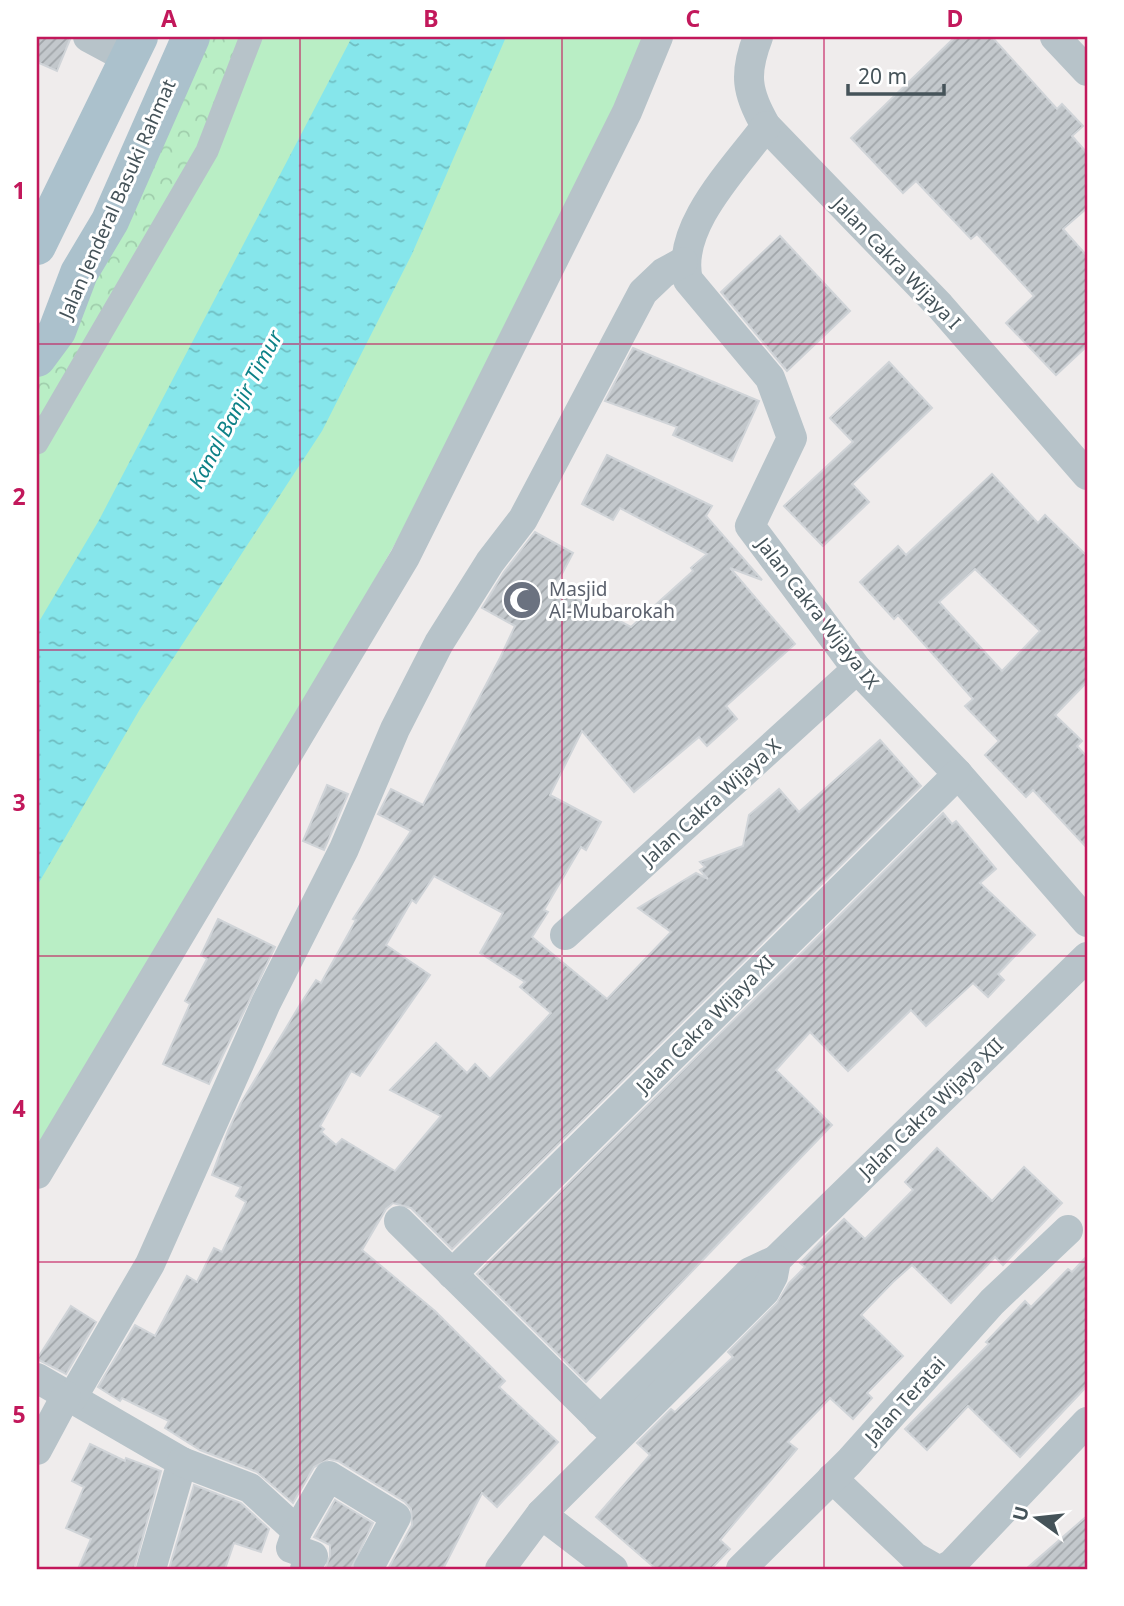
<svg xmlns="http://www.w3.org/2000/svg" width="1124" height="1606" font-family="'Noto Sans',sans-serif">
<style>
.green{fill:#b9eec5}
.park{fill:url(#park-crowns)}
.water{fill:url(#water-ripples)}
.building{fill:url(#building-hatch);stroke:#d0d4d8;stroke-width:2;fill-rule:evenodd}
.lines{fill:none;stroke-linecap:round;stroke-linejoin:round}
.pedestrian{stroke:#b7c3c9;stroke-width:23}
.minor{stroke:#b7c3c9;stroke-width:30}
.primary{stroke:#abc1cc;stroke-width:38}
.grid{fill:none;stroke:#c2185b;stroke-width:2;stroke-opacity:0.55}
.labels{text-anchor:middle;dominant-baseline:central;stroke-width:6;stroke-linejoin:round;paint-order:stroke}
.street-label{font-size:19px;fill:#455359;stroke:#fff}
.worship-label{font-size:19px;fill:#5b616d;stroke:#fff;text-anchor:start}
.water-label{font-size:21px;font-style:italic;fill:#0d8187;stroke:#fff}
.neatline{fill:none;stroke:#c2185b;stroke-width:2.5}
.grid-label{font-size:23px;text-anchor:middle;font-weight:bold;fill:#c2185b}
</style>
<defs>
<pattern id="park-crowns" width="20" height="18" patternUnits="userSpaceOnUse" patternTransform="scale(1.75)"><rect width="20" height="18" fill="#b9eec5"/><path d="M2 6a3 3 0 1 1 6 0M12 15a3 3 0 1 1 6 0" fill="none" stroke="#a0ceac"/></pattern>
<pattern id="water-ripples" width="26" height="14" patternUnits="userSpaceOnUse" patternTransform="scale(1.75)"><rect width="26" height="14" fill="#86e6eb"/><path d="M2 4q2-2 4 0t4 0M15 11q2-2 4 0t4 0" fill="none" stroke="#6fbdc1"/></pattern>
<pattern id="building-hatch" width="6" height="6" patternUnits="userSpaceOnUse" patternTransform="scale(1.75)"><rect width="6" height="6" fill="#c3c8cc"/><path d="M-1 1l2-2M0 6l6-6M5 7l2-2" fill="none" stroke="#a0a5a9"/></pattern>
</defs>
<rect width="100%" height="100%" fill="#efecec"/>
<path class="green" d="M251,37H651L525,315L37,1174V443Z"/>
<path class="park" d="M191,37H251L207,151L37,443V358Z"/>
<path class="water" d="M352,37H506L412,254L322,431L140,709L37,886V625L98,522Z"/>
<g class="building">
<path d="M37,37H71L57,71L37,62Z"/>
<path d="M955,37H992L1057,109L1062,104L1083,126L1072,136L1087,153V208L1063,229L1087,256V346L1056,375L1006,323L1034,296L977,234L971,239L916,181L903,193L851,138Z"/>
<path d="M780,236L850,311L787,371L721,292Z"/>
<path d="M633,348L759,401L732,461L673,435L677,427L605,401Z"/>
<path d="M889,362L932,408L852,484L869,502L823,546L784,506L853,442L830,418Z"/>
<path d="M607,455L712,506L706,516L762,580L730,568L795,644L726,706L737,719L707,746L699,737L634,792L582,731L550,795L601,822L586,850L581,847L544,910L548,912L532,937L607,999L671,932L638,908L696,873L708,879L700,870L705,867L700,862L743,846L749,815L779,789L799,812L880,740L921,786L452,1249L411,1208L393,1203L386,1209L362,1250L435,1311L505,1381L499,1387L558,1442L497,1507L482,1493L443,1569H388L412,1525L411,1509L405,1502L338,1461L329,1459L314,1467L293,1503L257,1472L200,1450L165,1428L169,1421L122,1398L120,1401L98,1387L135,1325L155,1336L187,1276L197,1282L214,1248L222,1252L246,1202L236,1196L241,1187L212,1175L228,1131L241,1103L301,1003L316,980L321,983L356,920L353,919L411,831L378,814L391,789L423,805L500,658L515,626L482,608L504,572L535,532L573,553L555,587L631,627L693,571L691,568L707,554L620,508L613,520L582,504ZM434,876L503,913L480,953L525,982L520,987L551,1013L490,1079L475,1064L467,1073L436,1043L390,1090L441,1116L395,1171L342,1139L336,1145L321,1132L324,1129L320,1126L351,1071L360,1076L430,975L386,945L412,900L416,903Z"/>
<path d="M992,474L1038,523L1045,515L1087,556V682L1055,715L1082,741L1077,746L1087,757V848L1033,790L1026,797L985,755L999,741L965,706L973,699L898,615L894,619L860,582L898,546L906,555ZM975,569L1040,631L1002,671L939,602Z"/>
<path d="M327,785L348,794L324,850L303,841Z"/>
<path d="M943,813L952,824L956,821L996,869L980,883L1035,935L998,974L1004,980L988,997L973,983L926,1026L911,1010L848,1071L810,1032L776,1070L832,1125L586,1382L477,1274Z"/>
<path d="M218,919L275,947L209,1084L163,1064L190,1004L185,1001L207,959L201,955Z"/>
<path d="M937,1148L992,1201L1024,1167L1062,1203L1003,1265L995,1257L951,1303L912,1265L893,1282L861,1315L903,1356L867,1393L872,1398L853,1419L830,1398L788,1442L797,1449L720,1540L730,1549L711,1569H656L596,1517L650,1455L637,1443L671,1409L675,1412L733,1357L728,1352L777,1303L789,1283L805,1267L800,1263L827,1235L844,1219L865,1239L913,1190L905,1182Z"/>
<path d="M1087,1256V1386L1020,1457L968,1406L927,1450L905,1429L989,1344L986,1342L1025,1301L1031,1307L1068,1269L1072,1272Z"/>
<path d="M71,1306L96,1322L66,1374L37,1359Z"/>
<path d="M90,1444L125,1461L126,1458L161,1471L134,1569H78L91,1539L66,1528L84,1487L72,1481Z"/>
<path d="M194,1485L241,1503L269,1529L261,1552L234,1543L225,1569H169Z"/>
<path d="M335,1500L373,1523L351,1569H325L330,1556V1545L314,1537Z"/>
<path d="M1087,1516V1569H1026Z"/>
</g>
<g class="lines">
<path class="pedestrian" d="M37,443L207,151L251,37"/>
<g class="minor">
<path d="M88,37L129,59"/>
<path d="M758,37C744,73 746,92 766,126L940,306L1087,475"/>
<path d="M1055,37L1087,71"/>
<path d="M766,126C736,167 675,227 688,280L770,378L792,438L750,526L857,669L958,774L1087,922"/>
<path d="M565,935L857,669"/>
<path d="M37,1174L405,557L627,112L658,37"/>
<path d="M399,1221L615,1435"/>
<path d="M452,1274L958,774"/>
<path d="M37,1378L182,1462L151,1569"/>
<path d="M72,1398L150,1264L266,1003L344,849L395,729L439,643L490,562L523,519L643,292L663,273L683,262"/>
<path d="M600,1421L750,1272L776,1260L1087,957"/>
<path d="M37,1450L66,1396"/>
<path d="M182,1462L250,1488L297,1531L329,1476L396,1517L368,1569"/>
<path d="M832,1478L915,1557L936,1569"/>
<path d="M541,1514L613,1569"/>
<path d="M297,1531L291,1548L313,1556L305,1569"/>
<path d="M500,1569L541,1514L765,1291L773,1276L776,1260"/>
<path d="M741,1569L849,1462L992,1302L1068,1230"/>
<path d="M943,1569L952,1564L1087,1422"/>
</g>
<g class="primary">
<path d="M37,246L139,37"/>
<path d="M37,358L57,331L79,273L110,221L191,37"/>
</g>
</g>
<path class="grid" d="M300,37V1569M562,37V1569M824,37V1569M37,344H1087M37,650H1087M37,956H1087M37,1262H1087"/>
<defs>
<g id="mosque-disc" transform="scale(2.0125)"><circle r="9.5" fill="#6b7280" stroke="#fff"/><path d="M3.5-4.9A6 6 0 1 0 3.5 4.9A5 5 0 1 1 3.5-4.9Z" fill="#fff"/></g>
</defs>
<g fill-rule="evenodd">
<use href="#mosque-disc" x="522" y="600"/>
</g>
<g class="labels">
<g class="street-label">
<text transform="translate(117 199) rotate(-66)">Jalan Jenderal Basuki Rahmat</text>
<text transform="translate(897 263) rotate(46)">Jalan Cakra Wijaya I</text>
<text transform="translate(818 613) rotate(52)">Jalan Cakra Wijaya IX</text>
<text transform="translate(711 802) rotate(-42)">Jalan Cakra Wijaya X</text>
<text transform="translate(705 1024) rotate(-45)">Jalan Cakra Wijaya XI</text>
<text transform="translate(931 1108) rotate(-44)">Jalan Cakra Wijaya XII</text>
<text transform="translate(905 1400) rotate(-48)">Jalan Teratai</text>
</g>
<g class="worship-label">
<text x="549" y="589">Masjid<tspan x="549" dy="22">Al-Mubarokah</tspan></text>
</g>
<g class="water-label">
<text transform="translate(235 409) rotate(-62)">Kanal Banjir Timur</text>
</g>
</g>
<rect width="1124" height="1606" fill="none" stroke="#ffffff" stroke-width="77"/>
<g transform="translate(1037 1518) rotate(285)" stroke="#ffffff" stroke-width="5" paint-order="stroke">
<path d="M0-5L12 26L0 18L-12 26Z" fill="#455359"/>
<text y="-10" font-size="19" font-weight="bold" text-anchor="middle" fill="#455359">U</text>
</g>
<path d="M848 84v10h96v-10" fill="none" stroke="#455359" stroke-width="3.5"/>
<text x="858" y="84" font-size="21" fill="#455359" stroke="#ffffff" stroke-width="5" paint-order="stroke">20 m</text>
<rect x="38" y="38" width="1048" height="1530" class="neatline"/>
<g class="grid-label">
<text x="169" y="27">A</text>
<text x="431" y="27">B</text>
<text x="693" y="27">C</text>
<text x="955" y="27">D</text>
<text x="19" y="199">1</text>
<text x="19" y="505">2</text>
<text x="19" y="811">3</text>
<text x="19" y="1117">4</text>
<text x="19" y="1423">5</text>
</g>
</svg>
